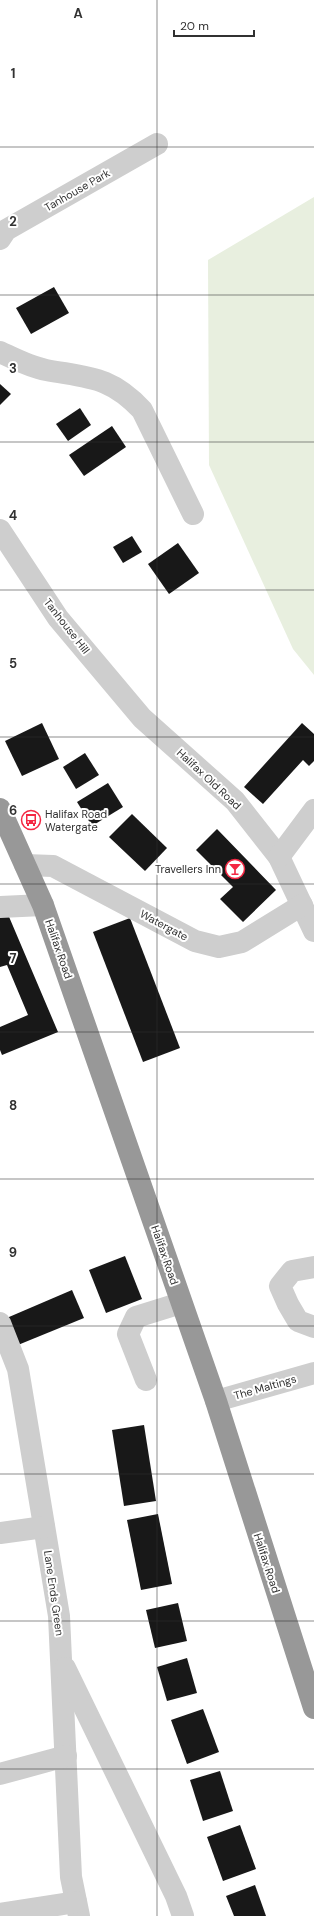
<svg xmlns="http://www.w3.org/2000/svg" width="314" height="1916" font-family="'DM Sans',sans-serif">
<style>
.green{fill:#e8efdf}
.building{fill:#181818}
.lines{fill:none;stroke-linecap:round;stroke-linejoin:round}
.minor{stroke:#cecece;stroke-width:22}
.highway{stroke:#989898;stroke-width:22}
.grid{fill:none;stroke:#313131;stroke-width:1;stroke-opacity:0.55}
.labels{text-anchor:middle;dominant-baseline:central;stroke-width:4;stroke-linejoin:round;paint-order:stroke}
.street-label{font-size:11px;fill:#313131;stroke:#fff}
.poi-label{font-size:11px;fill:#313131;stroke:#fff;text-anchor:start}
.grid-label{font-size:13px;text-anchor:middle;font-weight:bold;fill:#313131;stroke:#fff;stroke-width:4;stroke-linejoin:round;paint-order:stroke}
</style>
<rect width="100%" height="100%" fill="#fff"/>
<path class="green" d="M314,197V675L293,649L209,465L208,260Z"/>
<g class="building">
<path d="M54,287L69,313L31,334L16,308Z"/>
<path d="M0,384L11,394L0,405Z"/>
<path d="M80,408L91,425L68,441L56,424Z"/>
<path d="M112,426L126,447L84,476L69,455Z"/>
<path d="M132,536L142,552L123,563L113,547Z"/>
<path d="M178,543L199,573L169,594L148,564Z"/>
<path d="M42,723L59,759L22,776L5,741Z"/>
<path d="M302,723L314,734V761L309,766L303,760L263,804L244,787Z"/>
<path d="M85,753L99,775L76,789L63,767Z"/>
<path d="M108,783L123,807L92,826L77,802Z"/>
<path d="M132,814L167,848L145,871L109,837Z"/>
<path d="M217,829L276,890L243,922L220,899L233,887L196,850Z"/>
<path d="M7,912L58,1032L2,1055L0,1050V1027L28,1015L7,965L0,967V915Z"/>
<path d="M130,918L180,1048L143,1062L93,932Z"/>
<path d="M125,1256L142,1299L106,1313L89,1270Z"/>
<path d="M72,1290L84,1318L13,1347L2,1320Z"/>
<path d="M144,1425L156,1501L124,1506L112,1430Z"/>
<path d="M158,1514L172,1584L141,1590L127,1520Z"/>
<path d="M178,1603L187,1641L155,1648L146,1610Z"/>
<path d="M187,1658L197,1693L167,1701L157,1667Z"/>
<path d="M203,1709L219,1752L187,1764L171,1720Z"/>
<path d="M220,1771L233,1811L203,1821L190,1780Z"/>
<path d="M240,1825L256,1869L223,1881L207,1837Z"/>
<path d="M255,1885L266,1916H234L226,1896Z"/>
</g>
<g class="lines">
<g class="minor">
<path d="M0,239L6,230L157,144"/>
<path d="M0,352C15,359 30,367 46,370C89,378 110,376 142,410L193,514"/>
<path d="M0,530L58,618L142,718L235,801L279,857L314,931"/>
<path d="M279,857L314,810"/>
<path d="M25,865L53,866L195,941L219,947L242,942L302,905"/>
<path d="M0,907L43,905"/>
<path d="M314,1267L292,1271L280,1286L288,1304L298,1321L314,1327"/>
<path d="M0,1323L18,1369L59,1616L71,1877L79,1916"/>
<path d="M146,1380L128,1334L136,1317L181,1303"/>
<path d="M216,1401L314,1373"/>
<path d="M0,1533L44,1527"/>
<path d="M65,1668L176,1896L183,1916"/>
<path d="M0,1774L66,1756"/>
<path d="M0,1914L76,1902"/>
</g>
<path class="highway" d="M0,809L43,905L216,1401L314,1708"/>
</g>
<path class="grid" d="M157,0V1916M0,147H314M0,295H314M0,442H314M0,590H314M0,737H314M0,884H314M0,1032H314M0,1179H314M0,1326H314M0,1474H314M0,1621H314M0,1769H314"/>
<defs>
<g id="bus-ring" transform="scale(1)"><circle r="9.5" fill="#fff" stroke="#f42743" stroke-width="1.5"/><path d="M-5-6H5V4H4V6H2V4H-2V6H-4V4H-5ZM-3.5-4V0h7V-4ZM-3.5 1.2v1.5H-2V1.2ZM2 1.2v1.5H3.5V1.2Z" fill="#f42743"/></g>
<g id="bar-ring" transform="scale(1)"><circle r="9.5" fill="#fff" stroke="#f42743" stroke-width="1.5"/><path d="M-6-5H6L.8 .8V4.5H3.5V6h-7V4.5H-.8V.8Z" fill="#f42743"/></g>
</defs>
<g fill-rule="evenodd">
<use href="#bus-ring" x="31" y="820"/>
<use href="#bar-ring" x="235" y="869"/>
</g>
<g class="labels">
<g class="street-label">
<text transform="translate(77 190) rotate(-30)">Tanhouse Park</text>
<text transform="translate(67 626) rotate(52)">Tanhouse Hill</text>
<text transform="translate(209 779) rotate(43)">Halifax Old Road</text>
<text transform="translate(164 925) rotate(28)">Watergate</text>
<text transform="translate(59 949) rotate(71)">Halifax Road</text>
<text transform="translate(165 1255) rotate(71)">Halifax Road</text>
<text transform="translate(265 1387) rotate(-16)">The Maltings</text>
<text transform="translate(267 1563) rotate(72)">Halifax Road</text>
<text transform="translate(54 1593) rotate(82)">Lane Ends Green</text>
</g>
<g class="poi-label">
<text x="45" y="814">Halifax Road<tspan x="45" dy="13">Watergate</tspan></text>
<text x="221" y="869" text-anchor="end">Travellers Inn</text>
</g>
</g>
<g class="grid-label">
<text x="78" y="18">A</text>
<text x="13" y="78">1</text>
<text x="13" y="226">2</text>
<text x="13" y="373">3</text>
<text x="13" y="520">4</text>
<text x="13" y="668">5</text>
<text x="13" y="815">6</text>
<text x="13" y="963">7</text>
<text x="13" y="1110">8</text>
<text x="13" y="1257">9</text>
</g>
<path d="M174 30v6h80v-6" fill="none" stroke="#313131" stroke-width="2"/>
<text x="180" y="30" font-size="12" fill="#313131" stroke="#ffffff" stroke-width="3" paint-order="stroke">20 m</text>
</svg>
